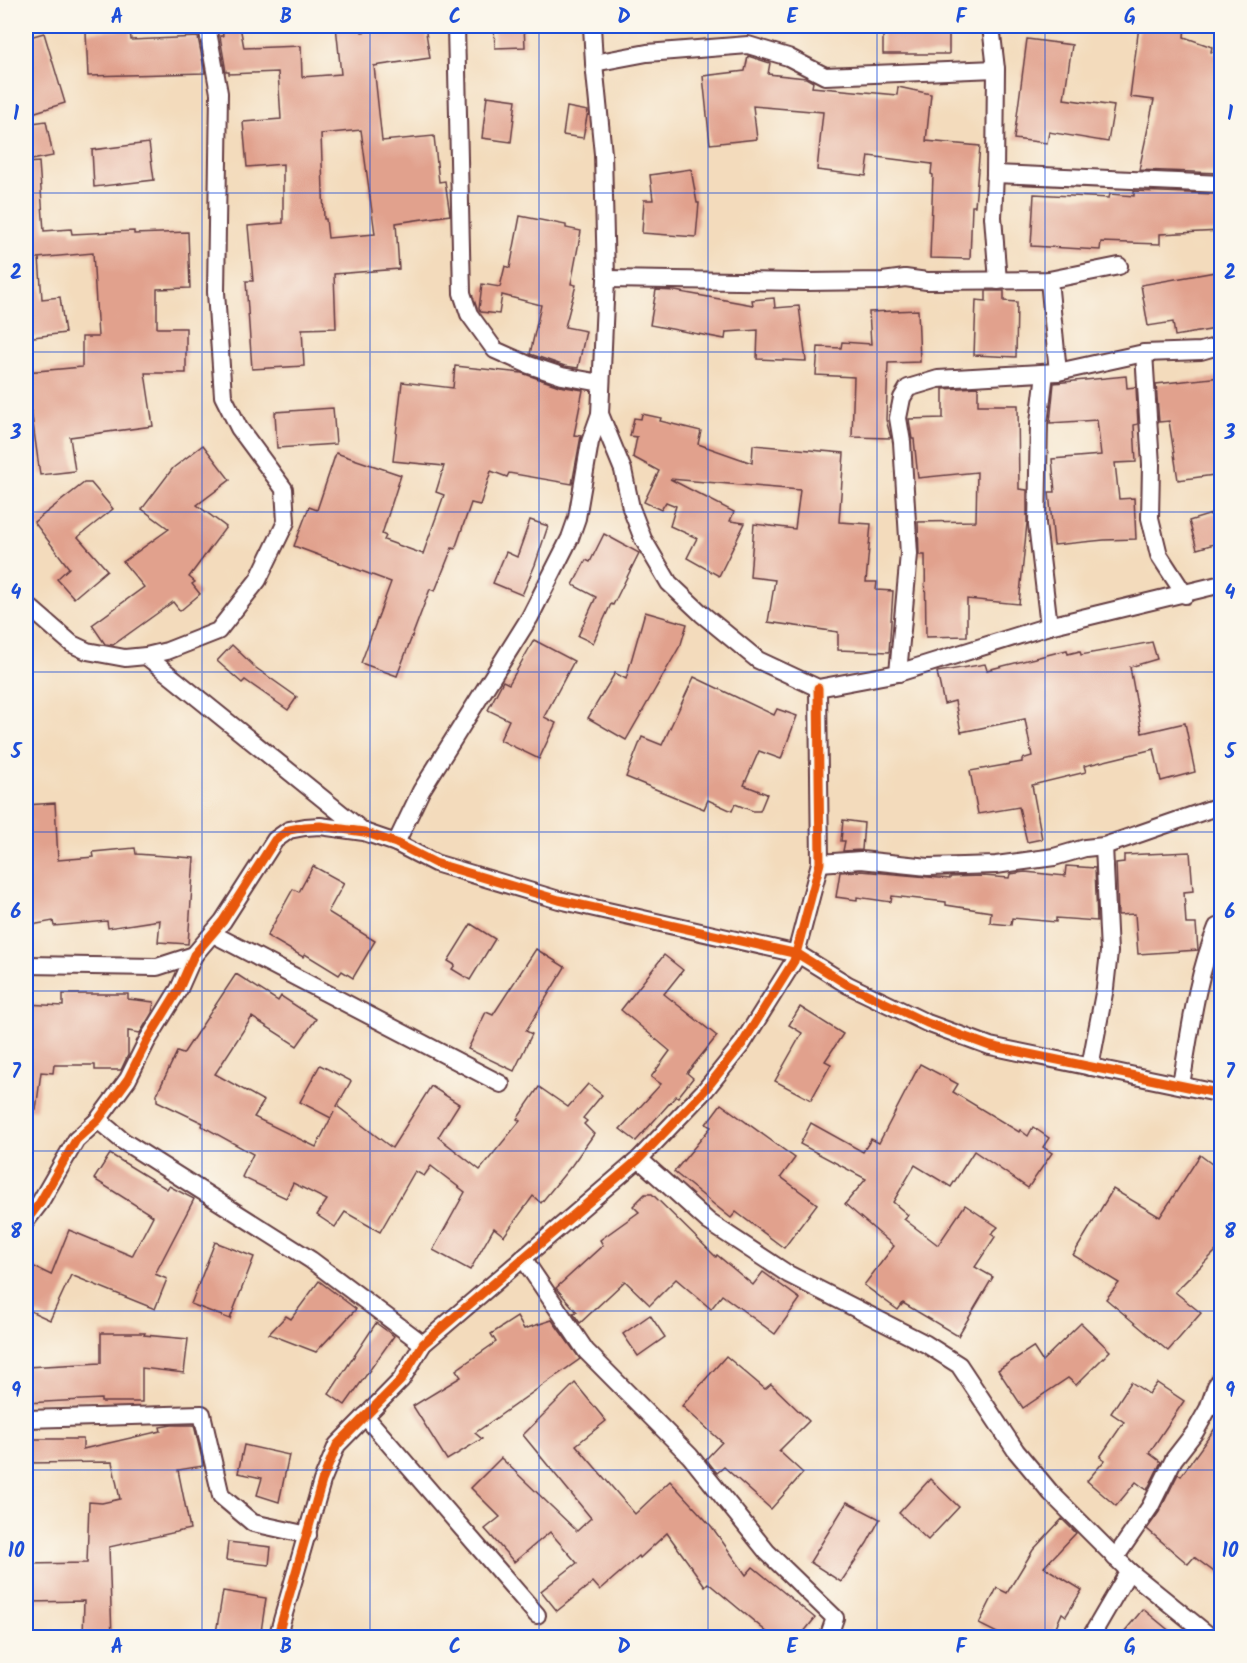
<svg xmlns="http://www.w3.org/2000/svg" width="1247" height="1663" font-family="Kalam,sans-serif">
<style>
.building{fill:#e1a18d;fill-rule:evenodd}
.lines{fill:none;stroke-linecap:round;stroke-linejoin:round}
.street-casing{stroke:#633b41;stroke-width:20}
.street{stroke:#fff;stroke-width:16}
.cycleway-casing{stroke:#fbf7ec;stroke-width:13}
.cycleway{stroke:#e8590c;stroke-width:9}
.grid{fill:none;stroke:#1d4ed8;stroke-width:1.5;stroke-opacity:0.55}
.neatline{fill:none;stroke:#1d4ed8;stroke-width:2}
.grid-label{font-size:20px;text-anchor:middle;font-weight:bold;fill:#1d4ed8}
</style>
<rect width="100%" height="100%" fill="#fbf7ec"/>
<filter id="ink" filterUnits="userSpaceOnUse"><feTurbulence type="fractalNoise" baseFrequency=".0167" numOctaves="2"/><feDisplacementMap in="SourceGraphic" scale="12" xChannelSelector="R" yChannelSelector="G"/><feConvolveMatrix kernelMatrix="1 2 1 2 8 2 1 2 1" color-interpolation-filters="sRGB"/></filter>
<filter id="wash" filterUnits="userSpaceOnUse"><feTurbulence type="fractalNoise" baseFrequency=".008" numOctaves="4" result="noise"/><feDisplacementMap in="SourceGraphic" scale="24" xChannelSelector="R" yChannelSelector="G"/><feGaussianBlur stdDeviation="1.35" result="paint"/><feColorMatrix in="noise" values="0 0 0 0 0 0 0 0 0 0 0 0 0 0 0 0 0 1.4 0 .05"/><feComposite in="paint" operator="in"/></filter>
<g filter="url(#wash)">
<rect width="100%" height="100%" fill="#f3dbbc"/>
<g id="blocks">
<g class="building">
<path d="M222,26H240L244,48L301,46L302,77L341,74L336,26H360L362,32L409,26H425L430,58L374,66L382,141L434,136L439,182L445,181L450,215L396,223L399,269L334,274L336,328L302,329L304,366L252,369L246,281H253L248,226L283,223V164L247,167L243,122L281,119L278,72L229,74V72H226L220,36H223ZM361,130L375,234L328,238L326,219H324L321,134Z"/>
<path d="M524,26L525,47L495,48L494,27Z"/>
<rect x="883" y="26" width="66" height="28"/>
<path d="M1139,26H1185L1184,37L1212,47L1211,52L1221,54L1220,173L1139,170L1154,100L1130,97Z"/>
<path d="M130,30L131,40L198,37L205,73L88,76L86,32Z"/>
<path d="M44,33L65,103L29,114L26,103V38Z"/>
<path d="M1027,39L1072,45L1064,99L1114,106L1108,142L1049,132L1047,143L1014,139Z"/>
<path d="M748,56L770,63L768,74L806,78L813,82L812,87L897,95L898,87L931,94L926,141L980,146L975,206H972L970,259L930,258L933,175L931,174L932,164L869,156L866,176L817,170L823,112L753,106L757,139L710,144L703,76L745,71Z"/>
<path d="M487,96L516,100L511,142L482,138Z"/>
<path d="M567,107L588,111L583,138L563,135Z"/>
<path d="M46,121L53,156L26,161V124Z"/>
<path d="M149,143L154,180L94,187L92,150Z"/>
<path d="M39,162L44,231L71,229L72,234L134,231V234L188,232L190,288L157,289V328H186V373H145L153,426L70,437L75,471L40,475L31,409H26V372L82,367V337H98L93,253L37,258H39L42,299L60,297L65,333L26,338V163Z"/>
<path d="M691,169L697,203H699L696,237L642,233L644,200H653L650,175Z"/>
<path d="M1134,191L1216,194L1215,203L1221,202V231L1160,234V244L1101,242L1100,250L1031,246L1034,194L1109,198L1110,194L1134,196Z"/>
<path d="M520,216L566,225V228L581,231L571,284L576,285L565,327L586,331L578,368L565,366L530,354L541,305L502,295L499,314L481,312L479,309L482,284L500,287L505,266L510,268Z"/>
<path d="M1221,271V328L1175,336L1173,322L1148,326L1141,285Z"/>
<path d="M656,290L675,291L753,305L752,300L774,298L775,308L799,306L806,361L757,359L758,330L726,332L725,339L650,325Z"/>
<path d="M986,291H1004V301L1017,302L1016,357L974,355L976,300L986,301Z"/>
<path d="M918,310L920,362L888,363L886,420L891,438L852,437L854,377L816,375L818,347L841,348L842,342L871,344L869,312Z"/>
<path d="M455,366L522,373L559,386L583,390L574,435L581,436L572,484L509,473L507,477L491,471L480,505L471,503L455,549L452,548L435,591L430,589L397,676L361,663L391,582L294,546L309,507L317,510L336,453L401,475L382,534L386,536L384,540L423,554L444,495L436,492L444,466L393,461L402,382L453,388Z"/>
<path d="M1126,376L1127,388L1136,387L1138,424L1134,425L1136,462L1115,463L1119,499L1134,498L1136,539L1104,540L1054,545L1049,492H1055L1052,459L1101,455L1097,420L1050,423L1054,383Z"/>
<path d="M1221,377V474L1178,480L1169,421L1159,422L1156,384Z"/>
<path d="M978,387V405H1018L1019,489L1027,490V523L1019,604L967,599V636L926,637L925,555H919L918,522L976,521L977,472L918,478L914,439H912L909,419L943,418V389Z"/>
<path d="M333,408L336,444L277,448L275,412Z"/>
<path d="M642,414L661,418L660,421L701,431L698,444L752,463L753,445L844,453L839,522L871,524L866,582H877L876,590L893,591L889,652L838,650V632L768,622L775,580L750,577L754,524L795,529L800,490L670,479L734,512L730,521L745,523L719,576L687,558L697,538L670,526L676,506L666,502L661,510L644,502L659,471L633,457L637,437L630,436L634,418L641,419Z"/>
<path d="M203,445L230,480L197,505L226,527L189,577L195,582L192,584L200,594L180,611L173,602L113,645L105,644L92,625L144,587L123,562L169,529L142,509L173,468Z"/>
<path d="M84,483H91L113,509L78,537L107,570L74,598L57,579L69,568L34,522Z"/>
<path d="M1221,511V542L1197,549L1189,521Z"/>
<path d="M530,520L548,526L535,565L522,595L493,583L506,552L517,557Z"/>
<path d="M604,534L639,553L613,605L611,604L593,643L578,636L596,597L573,585L586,560L590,562Z"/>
<path d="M645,612L687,624L681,644L626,740L588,718L615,673L626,679Z"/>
<path d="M534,640L574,661L544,717L556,723L539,759L500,740L509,720L488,710L503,681L509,684Z"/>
<path d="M1152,642L1157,659L1130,667L1142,733L1185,723L1195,772L1161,781L1154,749L1084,766L1086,772L1032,785L1042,839L1027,842L1019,807L978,814L970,771L1022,762V759L1032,756L1025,719L961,732L955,701L944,704L937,672L985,664L987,670L1067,650L1068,654L1080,651L1081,655Z"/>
<path d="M232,645L256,668L297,697L288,710L245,680L242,683L217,661Z"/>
<path d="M694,677L774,715L777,709L797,716L781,759L759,751L744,785L767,794L760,811H753L735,804L732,811L708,800L704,809L626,777L642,737L662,745Z"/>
<path d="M55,803L58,860L94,857L93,852L135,848L136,854L194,858L188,944L158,942L160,920L108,928L107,921L54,926L53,921L26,926V805Z"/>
<path d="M843,820L864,823L862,850L843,851L845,841H841Z"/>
<path d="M1190,852L1193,891L1184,892L1186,924H1196L1198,950L1138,954L1135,914L1118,915L1116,863L1124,862V855Z"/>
<path d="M313,866L344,883L328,912L375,941L353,978L342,971L339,975L305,954L303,957L267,936L293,889L299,892Z"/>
<path d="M1066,866L1095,868L1097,921L1056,918V922L1012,918L1011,925L990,923L991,912L946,905V902L892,896L891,902L857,897V900L836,897L840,872L861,871L950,879V877L983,876L1009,878L1010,874L1025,872L1065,876Z"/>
<path d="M471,924L495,939L470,980L452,969L455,965L448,961Z"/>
<path d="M536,949L565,967L526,1031L532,1034L514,1071L468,1049L486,1012L493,1015Z"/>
<path d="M664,955L683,970L664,994L717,1036L687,1073L693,1078L678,1097L676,1096L636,1141L620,1129L661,1084L651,1077L670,1051L621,1010Z"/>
<path d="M236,974L278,1001L281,996L316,1019L297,1046L252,1017L215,1074L264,1101L254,1117L316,1147L334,1112L331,1118L300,1102L320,1065L351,1081L337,1106L392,1148L431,1086L459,1104L438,1137L480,1170L520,1121L517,1119L539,1087L568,1107L588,1084L602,1095L583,1118L587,1121L584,1124L594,1134L572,1165L541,1203L533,1196L504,1236L494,1228L470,1270L433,1250L465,1192L431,1166L424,1176L415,1171L380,1232L345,1212L335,1227L317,1215L327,1200L293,1183L286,1198L242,1177L253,1154L202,1126L203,1123L157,1101V1094L177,1052L183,1054Z"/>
<path d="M63,994H128V999L154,1002L152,1013L140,1033L128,1031V1055L121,1070H95V1065H54L53,1073L41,1072L36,1110L26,1109V1004L63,1006Z"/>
<path d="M800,1007L843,1034L825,1061L831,1064L811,1100L775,1081L802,1033L789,1025Z"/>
<path d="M920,1064L958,1084L953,1092L1019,1132L1020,1130L1028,1136L1033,1127L1049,1138L1043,1147L1052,1153L1028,1188L974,1151L951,1187L915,1165L893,1202L908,1215L904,1219L938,1245L965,1205L998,1227L991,1234L995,1237L975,1267L993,1277L958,1336L903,1303L898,1310L864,1285L894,1246L845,1204L866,1179L800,1144L811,1123L863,1152L871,1139L879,1143Z"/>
<path d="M721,1104L795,1158L781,1177L817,1204L784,1248L736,1212L731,1218L674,1172L711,1127L706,1124Z"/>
<path d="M110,1154L167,1189L169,1186L194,1199L155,1274L167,1279L155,1309L71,1275L50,1320L26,1309V1263L51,1275L69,1230L132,1256L153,1216L94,1179Z"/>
<path d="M1200,1155L1221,1171V1246L1175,1292L1201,1313L1168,1351L1106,1299L1119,1283L1073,1255L1113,1189L1160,1217Z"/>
<path d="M645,1194H652L716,1257L717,1255L753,1285L763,1272L800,1299L775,1334L722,1295L711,1309L676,1279L650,1305L625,1281L580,1323L573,1313L577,1312L556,1288L603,1245L600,1240L639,1212L633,1206Z"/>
<path d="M215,1242L254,1257L230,1319L191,1304Z"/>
<path d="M319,1281L356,1309L316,1352L269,1334L286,1316L291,1319Z"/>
<path d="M650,1315L665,1337L638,1356L623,1334Z"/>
<path d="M517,1317L524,1329L552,1320L580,1359L475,1433L482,1439L447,1460L413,1406L461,1377L456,1370L496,1342L491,1334Z"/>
<path d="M376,1323L394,1336L345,1405L329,1394Z"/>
<path d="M1081,1323L1110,1351L1076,1385L1068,1378L1023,1408L998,1370L1033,1347L1042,1361Z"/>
<path d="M101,1333H145L144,1335L188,1339L184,1373L142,1368V1402H101V1399L26,1403V1367L101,1363Z"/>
<path d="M726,1356L765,1389L771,1384L809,1421L779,1451L803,1473L771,1509L724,1467L717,1473L706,1459L722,1442L682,1406Z"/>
<path d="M1131,1382L1149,1394L1157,1383L1184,1401L1149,1453L1161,1462L1147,1490L1136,1482L1116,1506L1087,1481L1105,1460L1100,1457L1124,1422L1111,1413Z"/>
<path d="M575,1383L606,1421L576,1445L635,1514L670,1481L712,1527L746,1575L753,1567L815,1618L799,1638H774L708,1583L705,1586L667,1533L640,1558L639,1556L600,1590L593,1582L557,1611L541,1591L577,1563L550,1532L514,1562L485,1529L500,1517L471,1488L501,1458L577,1531L591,1518L523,1435Z"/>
<path d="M1221,1420V1577L1194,1557L1188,1564L1147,1529L1159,1512L1178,1474L1181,1476Z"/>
<path d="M172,1425H194L202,1459L203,1466L178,1470L190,1529L109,1547L112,1638H83L84,1601L28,1602L27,1564L87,1563L89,1502L102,1503L120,1499L112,1462L26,1463V1439H83V1449L161,1431L160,1427Z"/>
<path d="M244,1445L289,1455L279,1502L257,1495L262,1478L238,1473Z"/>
<path d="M930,1479L959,1507L928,1540L899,1513Z"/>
<path d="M847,1502L880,1519L867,1543L841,1582L810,1562Z"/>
<path d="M1062,1519L1076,1533L1044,1567L1082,1590L1066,1616L1062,1613L1051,1638H1007L979,1624L997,1588L1007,1593L1033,1550Z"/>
<path d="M228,1542L271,1547L269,1565L226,1560Z"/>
<path d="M223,1591L266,1598L260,1638H243L216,1633Z"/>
<path d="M1143,1609L1178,1638H1119Z"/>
</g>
</g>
</g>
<g filter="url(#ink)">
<use href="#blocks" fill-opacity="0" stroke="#633b41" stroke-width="1.5"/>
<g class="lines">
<g class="street-casing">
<g id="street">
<path d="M456,26L462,293L469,314L495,350L529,365L562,376L601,383"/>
<path d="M991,26L996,69L995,174L993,217L998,281"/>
<path d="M594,63L647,53L748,45L788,57L825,76L996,69"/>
<path d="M995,174L1222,184"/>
<path d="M606,279L804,282L883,281L905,278L927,281L1049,280L1119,266"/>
<path d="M1049,280L1058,372"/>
<path d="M1144,353L1151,465L1150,518L1159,555L1185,595"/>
<path d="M1045,373L1039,423L1037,524L1049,626"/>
<path d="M600,414L623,470L631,508L643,539L669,583L702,614L758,660L818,688L898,673L1049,626L1222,584"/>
<path d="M26,604L72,644L87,651L125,658L146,656L167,651L218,631L258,580L286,522L284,489L239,428L223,396L216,292L219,93L207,26"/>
<path d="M146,656L363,831"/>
<path d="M898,673L909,554L902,442L898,418L902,398L908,388L938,379L1058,372L1144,353L1201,351L1222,345"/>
<path d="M396,843L421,791L530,617L570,538L577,518L590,442L600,414L606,279L603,154L594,63L592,26"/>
<path d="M820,863L861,860L928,867L996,865L1054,857L1085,848L1104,846L1222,805"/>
<path d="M213,934L501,1084"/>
<path d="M26,965L157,967L194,955"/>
<path d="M1090,1067L1105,988L1109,952L1104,846"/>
<path d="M1181,1085C1190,1032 1196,978 1217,927"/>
<path d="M98,1120L123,1141L311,1260L423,1344"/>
<path d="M639,1159L709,1222L788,1274L926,1344L959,1365L1016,1451L1051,1493L1129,1571L1212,1638"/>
<path d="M26,1221L39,1204L76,1140L98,1120L128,1079L147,1041L179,989L194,955L223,921L275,840L289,830L305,827L320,826L364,832L396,843L435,863L559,900L798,954L848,985L927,1023L990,1046L1222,1094"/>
<path d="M523,1258L586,1351L690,1456L767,1552L835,1618L828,1638"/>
<path d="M365,1416L537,1615"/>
<path d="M26,1419L202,1414L221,1496L253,1523L308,1535"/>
<path d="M1115,1558L1150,1507L1174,1459L1195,1432L1208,1409L1216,1386L1222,1377"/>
<path d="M277,1638L322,1481L337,1445L401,1380L423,1344L639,1159L706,1089L742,1044L794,961L820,863L818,688"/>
<path d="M1090,1638L1129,1571"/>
</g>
</g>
<use href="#street" class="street"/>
<g class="cycleway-casing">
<g id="cycleway">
<path d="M26,1221L39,1204L76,1140L98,1120L128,1079L147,1041L179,989L194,955L223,921L275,840L289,830L305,827L320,826L364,832L396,843L435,863L559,900L798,954L848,985L927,1023L990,1046L1222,1094"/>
<path d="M277,1638L322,1481L337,1445L401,1380L423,1344L639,1159L706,1089L742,1044L794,961L820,863L818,688"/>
</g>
</g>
<use href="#cycleway" class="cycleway"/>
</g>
</g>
<path class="grid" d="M202,26V1638M370,26V1638M539,26V1638M708,26V1638M877,26V1638M1045,26V1638M26,193H1222M26,352H1222M26,512H1222M26,672H1222M26,832H1222M26,991H1222M26,1151H1222M26,1311H1222M26,1470H1222"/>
<rect width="1247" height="1663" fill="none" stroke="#fbf7ec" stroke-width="66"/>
<rect x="33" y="33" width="1181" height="1597" class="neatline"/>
<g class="grid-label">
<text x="117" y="23">A</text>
<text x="286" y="23">B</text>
<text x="455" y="23">C</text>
<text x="624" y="23">D</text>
<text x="792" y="23">E</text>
<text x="961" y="23">F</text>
<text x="1130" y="23">G</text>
<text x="16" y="120">1</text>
<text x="1230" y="120">1</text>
<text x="16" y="279">2</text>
<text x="1230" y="279">2</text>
<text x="16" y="439">3</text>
<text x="1230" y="439">3</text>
<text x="16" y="599">4</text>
<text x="1230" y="599">4</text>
<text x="16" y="758">5</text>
<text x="1230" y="758">5</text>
<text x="16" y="918">6</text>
<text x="1230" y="918">6</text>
<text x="16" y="1078">7</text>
<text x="1230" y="1078">7</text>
<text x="16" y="1238">8</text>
<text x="1230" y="1238">8</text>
<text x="16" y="1397">9</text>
<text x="1230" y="1397">9</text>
<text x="16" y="1557">10</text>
<text x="1230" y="1557">10</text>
<text x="117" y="1653">A</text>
<text x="286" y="1653">B</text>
<text x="455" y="1653">C</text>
<text x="624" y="1653">D</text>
<text x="792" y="1653">E</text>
<text x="961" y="1653">F</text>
<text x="1130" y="1653">G</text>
</g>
</svg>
